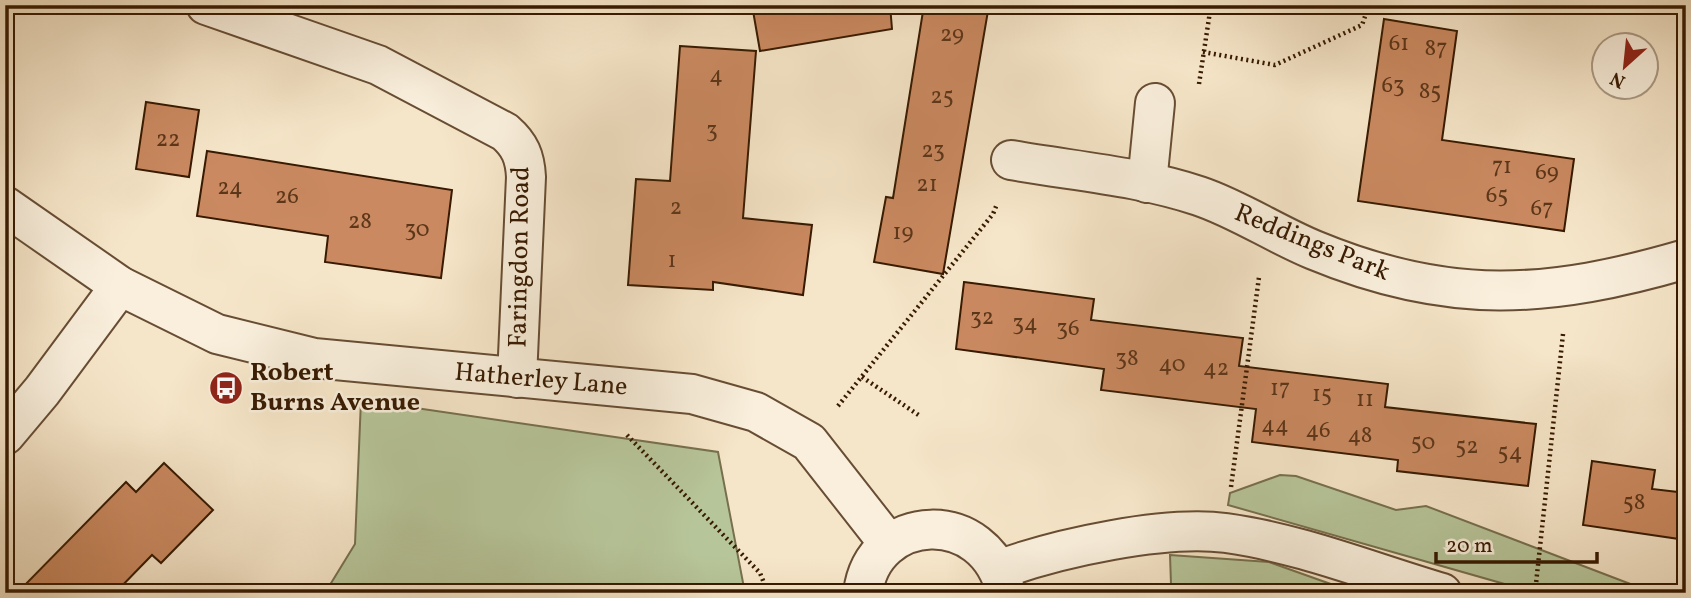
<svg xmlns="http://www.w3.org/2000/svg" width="1691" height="598" font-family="Vollkorn,serif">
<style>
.green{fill:#b7c69a;stroke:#77704e;stroke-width:2}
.building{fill:#ca8960;stroke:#371a01;stroke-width:2}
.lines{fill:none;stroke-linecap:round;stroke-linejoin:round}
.minor-casing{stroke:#674d33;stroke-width:42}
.path{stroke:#371a01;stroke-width:4.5;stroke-dasharray:2 3.5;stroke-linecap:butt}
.minor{stroke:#f9efdc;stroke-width:38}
.labels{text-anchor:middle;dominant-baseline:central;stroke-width:5;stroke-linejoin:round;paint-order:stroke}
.number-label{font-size:23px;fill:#5c3619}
.street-label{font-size:26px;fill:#371a01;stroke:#f9efdc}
.poi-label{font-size:26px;font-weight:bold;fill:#371a01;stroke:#f9efdc;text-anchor:start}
</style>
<rect width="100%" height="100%" fill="#f6e6c9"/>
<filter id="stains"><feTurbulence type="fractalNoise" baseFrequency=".00286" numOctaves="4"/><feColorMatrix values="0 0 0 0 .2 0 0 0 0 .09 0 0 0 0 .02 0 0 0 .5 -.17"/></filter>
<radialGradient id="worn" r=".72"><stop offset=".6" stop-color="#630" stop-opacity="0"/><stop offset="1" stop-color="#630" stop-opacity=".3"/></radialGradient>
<g class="green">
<path d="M361,400L718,452L745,593H325L355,544Z"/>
<path d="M1280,475L1296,476L1396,510L1426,506L1654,593H1536L1228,505L1230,493Z"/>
<path d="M1170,555L1269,562L1356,593H1198L1171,584Z"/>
</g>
<g class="building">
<path d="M752,5H890L892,29L760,51Z"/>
<path d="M924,5H989L943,274L874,262L886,197L893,198Z"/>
<path d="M1384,19L1457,31L1442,140L1574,159L1564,231L1358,201Z"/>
<path d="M680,46L756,51L743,218L812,225L803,295L713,282V290L628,285L636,179L670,181Z"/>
<path d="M146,102L199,110L189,177L136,169Z"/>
<path d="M207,151L452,190L441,278L325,262L328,236L197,216Z"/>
<path d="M964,282L1094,299L1091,320L1243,338L1239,366L1388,384L1385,407L1536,424L1528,486L1397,471L1398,460L1252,442L1256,409L1101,390L1104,369L956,349Z"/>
<path d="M1592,461L1655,470L1652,489L1686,493V540L1583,525Z"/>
<path d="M164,463L213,510L161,563L152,555L115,593H17L126,482L136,492Z"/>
</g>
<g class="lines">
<g class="minor-casing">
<g id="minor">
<path d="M206,5L378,65L505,132C520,145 525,157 526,177L517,378"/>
<path d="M1011,160C1073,171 1139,176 1199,196C1238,209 1275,234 1314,250C1449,306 1549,299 1686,259"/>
<path d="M1147,183L1155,103"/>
<path d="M5,206L120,286L217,334L314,358L692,394L756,412L809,442L889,544"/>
<path d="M5,435L42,391L120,286"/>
<path d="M1001,569C1059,548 1164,525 1226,533C1299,543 1371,572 1442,593"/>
<path d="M863,593C873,512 986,505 1006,593"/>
</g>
</g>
<g class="path">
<path d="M1203,52L1275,65L1362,25L1369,5"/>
<path d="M1199,84L1211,5"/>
<path d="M862,377L920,416"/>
<path d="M838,406L993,214L997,204"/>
<path d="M627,435L760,573L768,593"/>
<path d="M1231,487L1259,277"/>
<path d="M1535,593L1563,334"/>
</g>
<use href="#minor" class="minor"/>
</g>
<defs>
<g id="bus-disc" transform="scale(1.75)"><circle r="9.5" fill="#8f2418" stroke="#f9efdc"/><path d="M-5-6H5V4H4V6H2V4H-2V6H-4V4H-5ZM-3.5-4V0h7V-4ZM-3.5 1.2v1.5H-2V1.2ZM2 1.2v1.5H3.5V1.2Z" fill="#fff"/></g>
</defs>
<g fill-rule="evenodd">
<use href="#bus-disc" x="226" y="388"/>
</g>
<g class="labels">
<g class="number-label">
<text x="952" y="35">29</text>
<text x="1399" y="44">61</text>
<text x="1436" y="49">87</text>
<text x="716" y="76">4</text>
<text x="1393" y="86">63</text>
<text x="1430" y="92">85</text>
<text x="942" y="97">25</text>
<text x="712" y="131">3</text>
<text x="168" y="140">22</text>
<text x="933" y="151">23</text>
<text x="1502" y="167">71</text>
<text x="1547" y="173">69</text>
<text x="927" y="185">21</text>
<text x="230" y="188">24</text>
<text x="1497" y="196">65</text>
<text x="287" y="197">26</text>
<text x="676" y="208">2</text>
<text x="1542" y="209">67</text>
<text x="360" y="222">28</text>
<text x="417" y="230">30</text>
<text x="903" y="233">19</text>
<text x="672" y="261">1</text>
<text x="982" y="318">32</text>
<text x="1025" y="324">34</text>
<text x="1068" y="329">36</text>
<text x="1127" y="359">38</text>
<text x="1172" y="365">40</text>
<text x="1216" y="369">42</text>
<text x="1280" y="389">17</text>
<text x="1322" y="395">15</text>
<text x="1365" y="400">11</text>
<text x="1275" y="426">44</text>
<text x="1318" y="431">46</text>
<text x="1360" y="436">48</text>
<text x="1423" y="443">50</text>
<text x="1467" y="447">52</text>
<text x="1510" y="453">54</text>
<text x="1634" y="503">58</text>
</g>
<g class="street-label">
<text transform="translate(1312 243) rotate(22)">Reddings Park</text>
<text transform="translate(520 257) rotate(-89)">Faringdon Road</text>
<text transform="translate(541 380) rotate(5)">Hatherley Lane</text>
</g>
<g class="poi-label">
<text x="250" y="373">Robert<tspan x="250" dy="30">Burns Avenue</tspan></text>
</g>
</g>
<rect width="1691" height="598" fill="none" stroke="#f6e6c9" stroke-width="28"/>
<rect x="7" y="7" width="1677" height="584" fill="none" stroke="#371a01" stroke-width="3.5"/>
<rect x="14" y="14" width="1663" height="570" fill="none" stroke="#371a01" stroke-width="2"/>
<g transform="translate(1625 66) rotate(207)"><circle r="33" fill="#f9efdc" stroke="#ab9a84" stroke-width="2"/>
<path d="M0-5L12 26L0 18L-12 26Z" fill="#8f2418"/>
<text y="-10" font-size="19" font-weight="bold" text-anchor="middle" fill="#371a01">N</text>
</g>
<path d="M1436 552v10h161v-10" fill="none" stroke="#371a01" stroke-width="3.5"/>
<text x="1446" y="552" font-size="21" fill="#371a01" stroke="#f9efdc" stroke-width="5" paint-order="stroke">20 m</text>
<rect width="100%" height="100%" filter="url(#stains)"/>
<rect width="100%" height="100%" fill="url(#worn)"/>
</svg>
